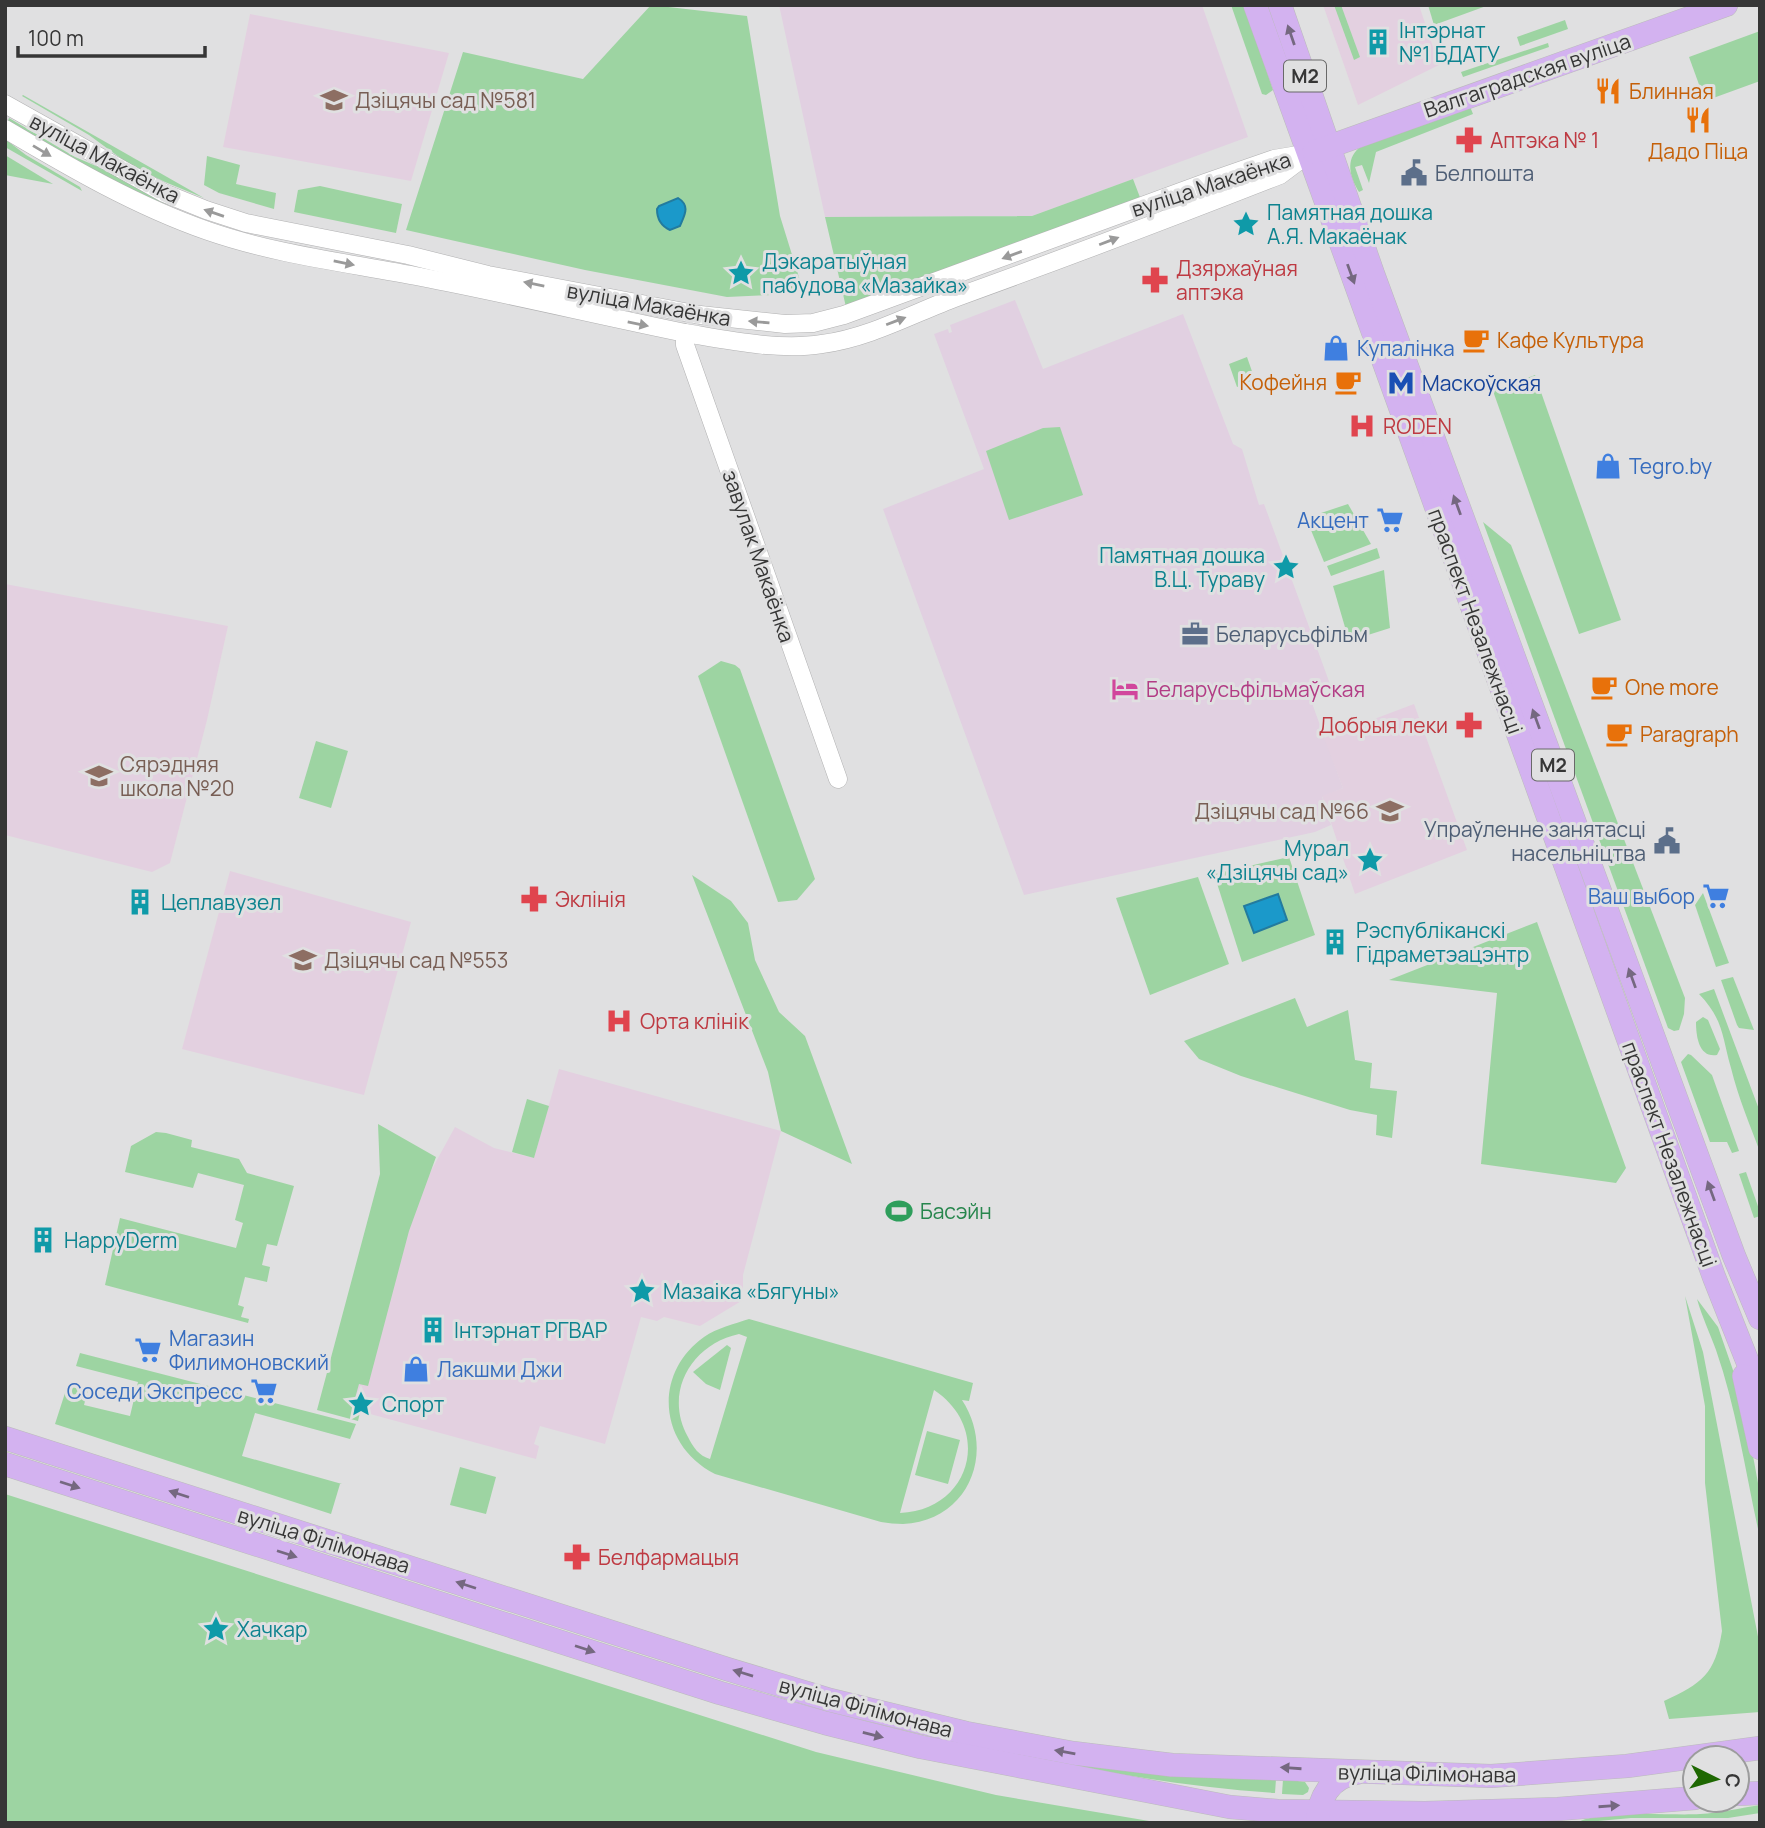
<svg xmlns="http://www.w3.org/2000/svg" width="1765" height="1828" font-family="Manrope,sans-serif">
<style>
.industrial{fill:#e1d0e1}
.education{fill:#e3d0e0}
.green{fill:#9dd4a2;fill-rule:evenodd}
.water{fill:#1b99ca;stroke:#237b9e;stroke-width:2}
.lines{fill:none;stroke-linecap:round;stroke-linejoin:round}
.minor-casing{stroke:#b1b1b2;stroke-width:19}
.major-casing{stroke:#bbb;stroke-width:24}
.minor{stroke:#fff;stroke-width:18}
.major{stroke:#d3b2f0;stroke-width:23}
.oneway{fill:#756880}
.oneway2{fill:#9a9a9a}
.labels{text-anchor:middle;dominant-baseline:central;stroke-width:6;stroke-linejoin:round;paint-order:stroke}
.shield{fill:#e0e0e1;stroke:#696969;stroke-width:2}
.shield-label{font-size:19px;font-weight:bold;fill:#363636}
.culture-label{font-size:21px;fill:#0d838f;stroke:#e0e0e1;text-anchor:start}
.street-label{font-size:21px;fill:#363636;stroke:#e0e0e1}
.food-label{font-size:21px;fill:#c56008;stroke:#e0e0e1;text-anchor:start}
.education-label{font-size:21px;fill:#785e54;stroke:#e0e0e1;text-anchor:start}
.health-label{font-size:21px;fill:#be3a42;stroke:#e0e0e1;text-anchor:start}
.service-label{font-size:21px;fill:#4e5e75;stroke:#e0e0e1;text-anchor:start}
.shop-label{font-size:21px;fill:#366cbe;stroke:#e0e0e1;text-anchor:start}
.transit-label{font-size:21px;fill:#164399;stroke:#e0e0e1;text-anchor:start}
.hotel-label{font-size:21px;fill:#b23c85;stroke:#e0e0e1;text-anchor:start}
.leisure-label{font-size:21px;fill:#27864d;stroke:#e0e0e1;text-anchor:start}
</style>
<rect width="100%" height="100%" fill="#e0e0e1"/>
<g class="industrial">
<path d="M779,5H1202L1248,137L1032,216L825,217Z"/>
<path d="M1015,300L1043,369L1183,314L1233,444L1242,449L1259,505L1264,504L1330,684L1314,690L1313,706L1343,788L1322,797L1331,825L1315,832L1024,895L883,509L984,469L934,334L948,329L949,333L952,332L950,325Z"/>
</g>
<g class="education">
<path d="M1323,5H1419L1439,65L1358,105Z"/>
<path d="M250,14L449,53L411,181L223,147Z"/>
<path d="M5,584L228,626L207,720L170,863L152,872L5,835Z"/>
<path d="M1414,704L1467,850L1355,894L1322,796L1343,788L1324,738Z"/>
<path d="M230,871L411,922L364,1095L182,1049Z"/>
<path d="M559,1069L781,1131L743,1275V1300L700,1326L664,1317L657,1321L641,1317L605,1444L540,1426L534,1444L539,1446L536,1459L326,1402L432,1169L455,1127L494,1148L534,1158Z"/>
</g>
<g class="green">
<path d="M651,5L747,16L780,216L802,287L793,294L727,297L585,270L406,230L463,52L583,79Z"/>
<path d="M1231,5H1244L1273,90L1266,95L1262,94Z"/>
<path d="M1334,5H1341L1360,57L1354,60Z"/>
<path d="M1428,5H1489L1434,25Z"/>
<path d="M1565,20L1568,29L1520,46L1517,37Z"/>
<path d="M1760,31V81L1705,101L1689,57Z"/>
<path d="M1548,43L1549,47L1463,77L1461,72Z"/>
<path d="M23,95L204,198L165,182L130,165L89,135L22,96Z"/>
<path d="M1469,104L1473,114L1376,152L1369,183L1362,165L1355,167L1363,190L1359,192C1350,177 1345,160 1359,148Z"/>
<path d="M9,118L75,157L115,174L173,206C113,188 61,152 8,121Z"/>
<path d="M5,139L26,155L80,187L82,191L5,147Z"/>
<path d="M5,155L53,184L5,175Z"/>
<path d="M207,156L240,165L236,184L276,193L274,209L219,193L204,185Z"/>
<path d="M1133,179L1141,200L846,307L825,217L1032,216Z"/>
<path d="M320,186L402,204L396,233L294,212L298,190Z"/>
<path d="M1247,357L1255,380L1237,387L1229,364Z"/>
<path d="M1535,375L1621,620L1579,634L1493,391Z"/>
<path d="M1060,427L1083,495L1009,520L986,451L1043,428Z"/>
<path d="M1348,504L1371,544L1324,562L1306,518Z"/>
<path d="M1483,522L1511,545L1685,998L1684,1014L1679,1030L1674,1031L1668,1028Z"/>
<path d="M1377,548L1380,558L1331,576L1327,566Z"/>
<path d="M1384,570L1390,628L1349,641L1333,586Z"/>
<path d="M721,661L735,665L740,669L815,879L797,900L778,902L698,676Z"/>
<path d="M316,741L348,751L331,808L299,798Z"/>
<path d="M1289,857L1315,935L1242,962L1214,874Z"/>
<path d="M692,875L731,901L748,923L755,960L779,1012L805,1036L852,1164L781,1131L768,1072Z"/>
<path d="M1198,877L1229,964L1150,995L1116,898Z"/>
<path d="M1703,893L1729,963L1716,967L1695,905Z"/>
<path d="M1537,922L1626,1168L1616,1183L1481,1164L1497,993L1389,980Z"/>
<path d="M1733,977L1754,1030L1739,1028L1737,1025L1721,980Z"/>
<path d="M1714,989L1760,1112V1152C1750,1125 1738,1097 1731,1068C1722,1037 1724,1020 1699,994Z"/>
<path d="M1295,998L1307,1027L1348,1010L1355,1060L1372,1063L1370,1088L1397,1091L1392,1138L1376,1135L1377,1115L1350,1110L1241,1076L1199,1059L1184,1041Z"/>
<path d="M1703,1017L1708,1020L1720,1049L1717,1055C1699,1058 1696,1037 1696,1022Z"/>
<path d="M1688,1054L1691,1055L1712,1075L1739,1151L1732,1153L1727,1142H1710L1681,1062Z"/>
<path d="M527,1099L549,1106L534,1158L512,1152Z"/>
<path d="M378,1124L436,1157L409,1231L368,1386L359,1384L354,1402L362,1404L358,1421L317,1410L380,1174Z"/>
<path d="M156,1132L166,1133L192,1140L191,1147L239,1159L247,1173L294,1186L277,1246L267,1244L262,1265L270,1267L267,1282L245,1277L238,1305L244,1307L241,1317L249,1319L248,1323L105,1285L120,1218L236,1248L243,1223L235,1220L244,1185L198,1173L193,1188L125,1172L131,1146Z"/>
<path d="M1746,1172L1760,1212V1216L1754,1218L1739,1174Z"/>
<path d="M1685,1296L1703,1352L1760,1647V1712L1669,1719L1664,1701C1702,1683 1715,1675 1722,1631L1705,1483V1406Z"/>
<path d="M1697,1299L1718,1327L1742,1396L1760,1494V1538C1746,1476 1737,1410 1716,1350C1710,1333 1702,1317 1697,1299Z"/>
<path d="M749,1319L973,1383L969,1401L962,1400C996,1452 969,1521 903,1524C896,1524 888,1523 881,1522L715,1474C659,1446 652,1374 704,1337C717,1328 734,1324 749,1319ZM739,1334L747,1337L710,1459C699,1456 693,1447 688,1437C663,1392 692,1344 739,1334ZM934,1390C993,1429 971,1510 900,1513Z"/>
<path d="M727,1345L731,1348L720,1390L706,1384L693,1372Z"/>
<path d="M80,1353L356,1424L350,1439L255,1413L242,1456L342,1484H340L331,1514L55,1424L65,1393L73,1387L88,1390L84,1405L130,1416L138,1382L76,1366Z"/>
<path d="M927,1431L960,1440L948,1484L915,1475Z"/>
<path d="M460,1467L496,1477L486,1514L450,1505Z"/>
<path d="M5,1494L816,1752L996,1795L1161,1823H5Z"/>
<path d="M971,1744L1078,1764L1145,1773L1276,1779L1275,1793C1172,1786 1071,1767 971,1744Z"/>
<path d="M1283,1779L1305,1782L1309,1788L1308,1792L1303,1795L1282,1794Z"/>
<path d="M1760,1805V1813L1728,1818H1631L1576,1823C1601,1809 1670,1816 1700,1814C1720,1813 1740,1808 1760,1805Z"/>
</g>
<g class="water">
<path d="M678,198C691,206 684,216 680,226L670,230C661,226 657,219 657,209L659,206Z"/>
<path d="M1278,894L1287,920L1254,933L1244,906Z"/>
</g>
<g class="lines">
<g class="minor-casing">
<g id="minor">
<path d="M5,104L164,193L206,210L246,223L408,255L488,275L700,315L785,324L813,323L844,315L1205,183L1274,159L1304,154"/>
<path d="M5,129C71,168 136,206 208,231C277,255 350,263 421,277C509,294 597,315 685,333C727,340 779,351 822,344C869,338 914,313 957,297C1065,258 1173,217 1280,175L1308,154"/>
<path d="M685,333V345L838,779"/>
</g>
</g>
<g class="major-casing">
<g id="major">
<path d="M1255,5L1714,1277L1760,1393"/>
<path d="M1280,5L1373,274L1734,1256L1760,1318"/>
<path d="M1314,152L1726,5"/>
<path d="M1744,1376L1760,1448"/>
<path d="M5,1438L727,1669L830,1700L966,1733L1073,1753L1172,1765L1491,1776L1627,1766L1760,1748"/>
<path d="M5,1464L720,1693L825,1723L921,1747L1230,1807L1278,1811L1425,1813L1558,1809L1695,1798"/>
<path d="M1737,1794L1760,1793"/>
<path d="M1317,1823C1319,1797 1330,1778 1356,1773"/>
</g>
</g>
<use href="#minor" class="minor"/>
<use href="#major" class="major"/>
</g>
<defs><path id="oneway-solid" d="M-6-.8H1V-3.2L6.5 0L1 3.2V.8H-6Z" transform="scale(1.75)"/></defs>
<g class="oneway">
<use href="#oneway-solid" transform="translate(1291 35) rotate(-109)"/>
<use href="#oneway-solid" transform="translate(1351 274) rotate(70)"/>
<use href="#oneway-solid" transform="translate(1457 505) rotate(-110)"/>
<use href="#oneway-solid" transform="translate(1536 719) rotate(-110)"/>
<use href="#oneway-solid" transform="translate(1632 978) rotate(-110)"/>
<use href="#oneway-solid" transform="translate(1711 1191) rotate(-110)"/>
<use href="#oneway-solid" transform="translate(70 1485) rotate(18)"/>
<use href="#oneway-solid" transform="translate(179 1494) rotate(-162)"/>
<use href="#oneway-solid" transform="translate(287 1554) rotate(18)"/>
<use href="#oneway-solid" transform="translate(466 1585) rotate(-162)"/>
<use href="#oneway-solid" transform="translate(585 1649) rotate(18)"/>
<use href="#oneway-solid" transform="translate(743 1673) rotate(-163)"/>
<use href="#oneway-solid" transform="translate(873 1735) rotate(14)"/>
<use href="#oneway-solid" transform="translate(1065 1752) rotate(-170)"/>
<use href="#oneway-solid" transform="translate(1291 1768) rotate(-176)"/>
<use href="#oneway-solid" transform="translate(1609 1806) rotate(-4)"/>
</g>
<g class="oneway2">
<use href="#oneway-solid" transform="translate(42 151) rotate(31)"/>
<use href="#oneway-solid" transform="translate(214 213) rotate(-161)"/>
<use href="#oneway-solid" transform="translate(1109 241) rotate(-21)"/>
<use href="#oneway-solid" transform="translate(1012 255) rotate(160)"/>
<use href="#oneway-solid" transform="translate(344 263) rotate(11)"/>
<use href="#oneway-solid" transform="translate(534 284) rotate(-169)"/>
<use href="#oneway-solid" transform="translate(896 321) rotate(-21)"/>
<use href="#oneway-solid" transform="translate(759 322) rotate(-175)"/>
<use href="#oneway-solid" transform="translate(638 324) rotate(11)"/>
</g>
<defs>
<g id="building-bare" transform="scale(2.1)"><path d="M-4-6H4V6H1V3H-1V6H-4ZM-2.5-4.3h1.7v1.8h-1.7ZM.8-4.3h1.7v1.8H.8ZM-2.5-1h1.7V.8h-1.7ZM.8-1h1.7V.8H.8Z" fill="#0f9aa8" stroke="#e0e0e1" stroke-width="2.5" paint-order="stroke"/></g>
<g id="restaurant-bare" transform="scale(2.1)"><path d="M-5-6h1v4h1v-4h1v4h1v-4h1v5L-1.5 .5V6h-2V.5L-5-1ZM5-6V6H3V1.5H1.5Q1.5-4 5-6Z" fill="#e8710a" stroke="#e0e0e1" stroke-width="2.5" paint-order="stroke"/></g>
<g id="school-bare" transform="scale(2.1)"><path d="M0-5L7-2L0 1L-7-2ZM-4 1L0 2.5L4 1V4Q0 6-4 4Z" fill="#8d6e63" stroke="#e0e0e1" stroke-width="2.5" paint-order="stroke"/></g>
<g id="pharmacy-bare" transform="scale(2.1)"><path d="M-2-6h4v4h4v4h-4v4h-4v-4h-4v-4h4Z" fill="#e0444e" stroke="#e0e0e1" stroke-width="2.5" paint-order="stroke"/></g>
<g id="civic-bare" transform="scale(2.1)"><path d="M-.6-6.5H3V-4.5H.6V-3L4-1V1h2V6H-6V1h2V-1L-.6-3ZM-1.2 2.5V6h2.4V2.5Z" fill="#5c6f8a" stroke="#e0e0e1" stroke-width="2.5" paint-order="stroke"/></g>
<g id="sight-bare" transform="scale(2.1)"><path d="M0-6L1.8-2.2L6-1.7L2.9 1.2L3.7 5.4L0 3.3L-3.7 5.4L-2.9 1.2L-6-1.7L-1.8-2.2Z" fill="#0f9aa8" stroke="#e0e0e1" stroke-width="2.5" paint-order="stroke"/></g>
<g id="cafe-bare" transform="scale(2.1)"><path d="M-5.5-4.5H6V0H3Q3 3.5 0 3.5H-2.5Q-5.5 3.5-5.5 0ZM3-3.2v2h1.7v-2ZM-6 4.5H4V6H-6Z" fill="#e8710a" stroke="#e0e0e1" stroke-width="2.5" paint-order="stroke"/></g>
<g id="shop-bare" transform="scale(2.1)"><path d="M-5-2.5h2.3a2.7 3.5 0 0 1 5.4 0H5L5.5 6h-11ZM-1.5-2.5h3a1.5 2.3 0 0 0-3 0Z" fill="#3f7fe0" stroke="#e0e0e1" stroke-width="2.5" paint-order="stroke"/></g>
<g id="metro-bare" transform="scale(2.1)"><path d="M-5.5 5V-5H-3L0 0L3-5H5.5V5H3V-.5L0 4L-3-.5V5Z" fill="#1a4fb4" stroke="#e0e0e1" stroke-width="2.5" paint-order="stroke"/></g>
<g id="hospital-bare" transform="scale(2.1)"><path d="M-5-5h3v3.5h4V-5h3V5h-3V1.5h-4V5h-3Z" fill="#e0444e" stroke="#e0e0e1" stroke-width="2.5" paint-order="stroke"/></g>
<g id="supermarket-bare" transform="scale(2.1)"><path d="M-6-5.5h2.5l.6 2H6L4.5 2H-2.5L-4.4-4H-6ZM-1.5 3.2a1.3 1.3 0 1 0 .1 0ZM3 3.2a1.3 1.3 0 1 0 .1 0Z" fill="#3f7fe0" stroke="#e0e0e1" stroke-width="2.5" paint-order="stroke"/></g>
<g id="office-bare" transform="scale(2.1)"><path d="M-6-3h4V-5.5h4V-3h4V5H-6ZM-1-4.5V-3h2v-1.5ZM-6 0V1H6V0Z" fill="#5c6f8a" stroke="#e0e0e1" stroke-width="2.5" paint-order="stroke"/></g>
<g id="hotel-bare" transform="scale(2.1)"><path d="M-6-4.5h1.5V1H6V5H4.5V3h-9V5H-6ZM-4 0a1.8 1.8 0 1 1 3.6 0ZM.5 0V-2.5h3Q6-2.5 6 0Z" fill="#d1479c" stroke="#e0e0e1" stroke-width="2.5" paint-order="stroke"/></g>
<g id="stadium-bare" transform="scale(2.1)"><path d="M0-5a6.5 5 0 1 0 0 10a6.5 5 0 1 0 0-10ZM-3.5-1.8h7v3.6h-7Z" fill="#2e9e5b" stroke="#e0e0e1" stroke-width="2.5" paint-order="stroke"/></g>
</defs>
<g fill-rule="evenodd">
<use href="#building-bare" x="1378" y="42"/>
<use href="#restaurant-bare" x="1608" y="91"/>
<use href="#school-bare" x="334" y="100"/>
<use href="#restaurant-bare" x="1698" y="120"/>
<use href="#pharmacy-bare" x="1469" y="140"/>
<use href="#civic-bare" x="1414" y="173"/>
<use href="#sight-bare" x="1246" y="224"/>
<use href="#sight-bare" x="741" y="273"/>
<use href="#pharmacy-bare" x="1155" y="280"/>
<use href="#cafe-bare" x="1476" y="340"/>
<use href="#shop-bare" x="1336" y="348"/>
<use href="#cafe-bare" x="1348" y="382"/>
<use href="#metro-bare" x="1401" y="383"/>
<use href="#hospital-bare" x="1362" y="426"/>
<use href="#shop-bare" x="1608" y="466"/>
<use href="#supermarket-bare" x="1390" y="520"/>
<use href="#sight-bare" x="1286" y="567"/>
<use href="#office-bare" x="1195" y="634"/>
<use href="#cafe-bare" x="1604" y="687"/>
<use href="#hotel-bare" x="1125" y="689"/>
<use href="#pharmacy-bare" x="1469" y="725"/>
<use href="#cafe-bare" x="1619" y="734"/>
<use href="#school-bare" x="99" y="776"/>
<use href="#school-bare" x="1390" y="811"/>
<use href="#civic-bare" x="1667" y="841"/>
<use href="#sight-bare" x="1370" y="860"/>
<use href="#supermarket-bare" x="1716" y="896"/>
<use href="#pharmacy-bare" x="534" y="899"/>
<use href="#building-bare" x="140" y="902"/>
<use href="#building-bare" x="1335" y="942"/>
<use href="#school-bare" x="303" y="960"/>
<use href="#hospital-bare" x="619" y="1021"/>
<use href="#stadium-bare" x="899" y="1211"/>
<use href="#building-bare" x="43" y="1240"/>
<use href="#sight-bare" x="642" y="1291"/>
<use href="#building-bare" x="433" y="1330"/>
<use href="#supermarket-bare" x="148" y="1350"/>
<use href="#shop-bare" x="416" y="1369"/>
<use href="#supermarket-bare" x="264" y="1391"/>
<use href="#sight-bare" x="361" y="1404"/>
<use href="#pharmacy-bare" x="577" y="1557"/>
<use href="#sight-bare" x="216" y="1629"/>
</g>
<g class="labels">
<g class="shield">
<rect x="1284" y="60.5" width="42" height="31" rx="5"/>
<rect x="1532" y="749.5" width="42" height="31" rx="5"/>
</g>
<g class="shield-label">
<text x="1305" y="76">М2</text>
<text x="1553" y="765">М2</text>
</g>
<g class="culture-label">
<text x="1399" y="30">Інтэрнат<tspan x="1399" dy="24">№1 БДАТУ</tspan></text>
<text x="1267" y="212">Памятная дошка<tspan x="1267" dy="24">А.Я. Макаёнак</tspan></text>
<text x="762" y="261">Дэкаратыўная<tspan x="762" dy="24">пабудова «Мазайка»</tspan></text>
<text x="1265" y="555" text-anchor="end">Памятная дошка<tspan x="1265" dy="24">В.Ц. Тураву</tspan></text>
<text x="1349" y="848" text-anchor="end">Мурал<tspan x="1349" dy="24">«Дзіцячы сад»</tspan></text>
<text x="161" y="902">Цеплавузел</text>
<text x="1356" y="930">Рэспубліканскі<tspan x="1356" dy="24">Гідраметэацэнтр</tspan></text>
<text x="64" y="1240">HappyDerm</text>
<text x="663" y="1291">Мазаіка «Бягуны»</text>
<text x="454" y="1330">Інтэрнат РГВАР</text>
<text x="382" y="1404">Спорт</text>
<text x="237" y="1629">Хачкар</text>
</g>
<g class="street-label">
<text transform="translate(1527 75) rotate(-19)">Валгаградская вуліца</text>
<text transform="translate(105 158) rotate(28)">вуліца Макаёнка</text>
<text transform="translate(1211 184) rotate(-18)">вуліца Макаёнка</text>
<text transform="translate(649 304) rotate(10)">вуліца Макаёнка</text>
<text transform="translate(759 556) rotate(71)">завулак Макаёнка</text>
<text transform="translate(1476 621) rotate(70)">праспект Незалежнасці</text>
<text transform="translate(1670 1154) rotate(70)">праспект Незалежнасці</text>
<text transform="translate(324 1540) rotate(17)">вуліца Філімонава</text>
<text transform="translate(866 1707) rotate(15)">вуліца Філімонава</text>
<text transform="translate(1427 1773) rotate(1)">вуліца Філімонава</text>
</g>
<g class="food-label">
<text x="1629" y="91">Блинная</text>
<text x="1698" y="151" text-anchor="middle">Дадо Піца</text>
<text x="1497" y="340">Кафе Культура</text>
<text x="1327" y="382" text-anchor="end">Кофейня</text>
<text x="1625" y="687">One more</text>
<text x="1640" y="734">Paragraph</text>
</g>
<g class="education-label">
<text x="355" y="100">Дзіцячы сад №581</text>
<text x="120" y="764">Сярэдняя<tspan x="120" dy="24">школа №20</tspan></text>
<text x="1369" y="811" text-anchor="end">Дзіцячы сад №66</text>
<text x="324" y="960">Дзіцячы сад №553</text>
</g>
<g class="health-label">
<text x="1490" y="140">Аптэка № 1</text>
<text x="1176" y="268">Дзяржаўная<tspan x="1176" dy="24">аптэка</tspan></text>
<text x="1383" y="426">RODEN</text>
<text x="1448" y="725" text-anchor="end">Добрыя леки</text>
<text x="555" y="899">Эклінія</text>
<text x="640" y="1021">Орта клінік</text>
<text x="598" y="1557">Белфармацыя</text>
</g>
<g class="service-label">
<text x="1435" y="173">Белпошта</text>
<text x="1216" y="634">Беларусьфільм</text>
<text x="1646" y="829" text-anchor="end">Упраўленне занятасці<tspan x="1646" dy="24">насельніцтва</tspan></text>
</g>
<g class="shop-label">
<text x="1357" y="348">Купалiнка</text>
<text x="1629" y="466">Tegro.by</text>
<text x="1369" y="520" text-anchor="end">Акцент</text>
<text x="1695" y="896" text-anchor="end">Ваш выбор</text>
<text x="169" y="1338">Магазин<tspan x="169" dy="24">Филимоновский</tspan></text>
<text x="437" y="1369">Лакшми Джи</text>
<text x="243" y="1391" text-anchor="end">Соседи Экспресс</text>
</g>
<g class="transit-label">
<text x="1422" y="383">Маскоўская</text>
</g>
<g class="hotel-label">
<text x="1146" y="689">Беларусьфільмаўская</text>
</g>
<g class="leisure-label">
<text x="920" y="1211">Басэйн</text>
</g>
</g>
<rect width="1765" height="1828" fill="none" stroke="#363636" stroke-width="14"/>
<g transform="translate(1716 1779) rotate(95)"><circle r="33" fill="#e0e0e1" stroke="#9c9c9d" stroke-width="2"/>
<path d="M0-5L12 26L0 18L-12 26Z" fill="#1e6802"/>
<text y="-10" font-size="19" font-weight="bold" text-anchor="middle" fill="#363636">С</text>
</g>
<path d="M18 46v10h187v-10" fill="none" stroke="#363636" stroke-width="3.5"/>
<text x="28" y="46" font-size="21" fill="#363636" stroke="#e0e0e1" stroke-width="5" paint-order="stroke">100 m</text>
</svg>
